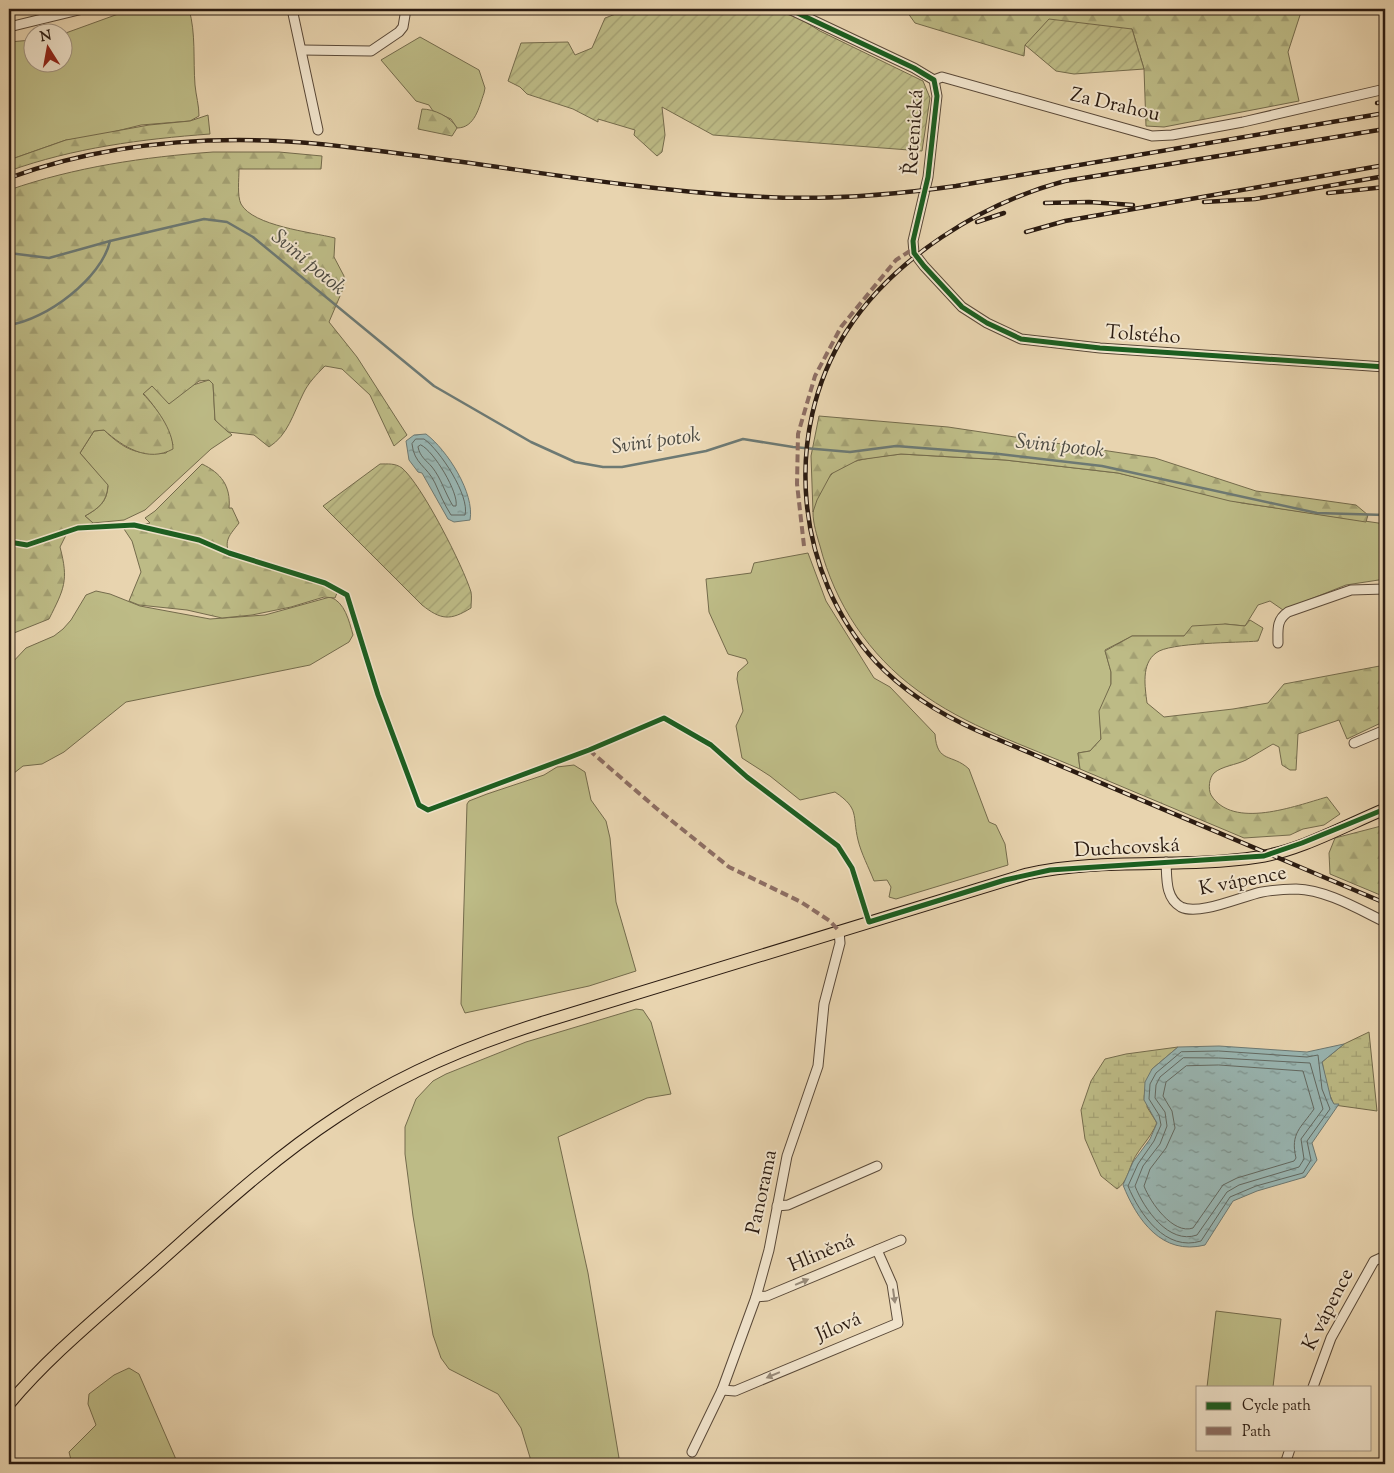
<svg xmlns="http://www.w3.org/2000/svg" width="1394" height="1473" font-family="'Sorts Mill Goudy',serif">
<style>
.grass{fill:#bdbb86;stroke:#746b4c}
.forest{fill:url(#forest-firs);stroke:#746b4c}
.wetland{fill:url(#wetland-marsh);stroke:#746b4c}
.garden{fill:url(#garden-furrows);stroke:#746b4c}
.water{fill:url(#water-ripples);stroke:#6d7973}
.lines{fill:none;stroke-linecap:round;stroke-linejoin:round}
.shore{stroke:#626962;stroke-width:1}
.stream{stroke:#6d7973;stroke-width:2.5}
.minor-casing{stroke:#5a4938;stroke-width:11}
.major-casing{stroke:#2b1b11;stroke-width:13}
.minor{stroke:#f0e3cb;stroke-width:9}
.major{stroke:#e8d4af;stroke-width:11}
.rail-casing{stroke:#2b1b11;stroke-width:4.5}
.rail{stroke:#f0e3cb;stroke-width:2.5;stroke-dasharray:8;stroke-linecap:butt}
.quiet{stroke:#8d6e63;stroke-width:4;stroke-dasharray:8 4;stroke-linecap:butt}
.cycleway-casing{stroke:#f0e3cb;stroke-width:8}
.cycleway{stroke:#1b5e20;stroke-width:5}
.oneway{fill:#978977}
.labels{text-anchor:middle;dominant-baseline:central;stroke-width:4;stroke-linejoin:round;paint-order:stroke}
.street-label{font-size:20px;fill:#2b1b11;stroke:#f0e3cb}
.water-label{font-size:21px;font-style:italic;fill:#4c4a42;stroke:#f0e3cb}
</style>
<defs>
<pattern id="forest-firs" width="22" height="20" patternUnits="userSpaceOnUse" patternTransform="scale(1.25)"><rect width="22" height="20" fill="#bdbb86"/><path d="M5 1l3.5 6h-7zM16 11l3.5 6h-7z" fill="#a3a073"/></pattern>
<pattern id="wetland-marsh" width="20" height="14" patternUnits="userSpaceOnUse" patternTransform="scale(1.25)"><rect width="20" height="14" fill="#bdbb86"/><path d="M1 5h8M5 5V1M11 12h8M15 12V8" fill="none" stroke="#a3a073"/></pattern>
<pattern id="garden-furrows" width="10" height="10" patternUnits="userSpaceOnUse" patternTransform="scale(1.25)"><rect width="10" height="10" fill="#bdbb86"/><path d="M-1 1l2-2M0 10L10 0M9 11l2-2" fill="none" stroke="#a3a073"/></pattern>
<pattern id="water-ripples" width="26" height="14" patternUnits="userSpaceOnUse" patternTransform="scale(1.25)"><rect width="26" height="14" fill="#99b7b4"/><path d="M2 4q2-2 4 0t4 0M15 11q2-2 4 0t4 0" fill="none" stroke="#7d9491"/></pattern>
</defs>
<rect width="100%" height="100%" fill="#e8d4af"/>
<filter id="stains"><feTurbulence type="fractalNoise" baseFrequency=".004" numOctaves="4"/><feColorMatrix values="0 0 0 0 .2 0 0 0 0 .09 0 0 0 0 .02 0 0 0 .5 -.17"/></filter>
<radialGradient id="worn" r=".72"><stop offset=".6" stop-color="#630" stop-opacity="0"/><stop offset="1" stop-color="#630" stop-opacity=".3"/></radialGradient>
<g class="grass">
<path d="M9,9H39L9,16Z"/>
<path d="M132,9H189C196,34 193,59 195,85C196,96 199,105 199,116L190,121L141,125L93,137L66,140L9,160V42L32,40V62H62L63,34Z"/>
<path d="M420,37L479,70L485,88L484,93C479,107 475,128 457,128L451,119L433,111L429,105L416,101L381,60Z"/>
<path d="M209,380L213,383L215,420L232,435L211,449L145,510L124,520L93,523L85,516C99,508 107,502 108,486L80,453L94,431L104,430C125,450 136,455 166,453L173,445C167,426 157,408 143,393L152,386L193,385Z"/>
<path d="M901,454L1005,460L1118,473L1242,503L1385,524V579L1346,585L1283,610L1270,601L1258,605L1245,626L1225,624L1184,636H1132L1105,650L1111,672V684L1100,719L1101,739L1090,751L1078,753L1080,769C1026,746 965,726 917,690C869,655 835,604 820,546C817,536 813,523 813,513C813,501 823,484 831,475C845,458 880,457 901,454Z"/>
<path d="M808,553L826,601L874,678L890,687L935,734C937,764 952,753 969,769L989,822L996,825L1005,844L1008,865L896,899L889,897L891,887L887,880L874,881C869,868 861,853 858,840C852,815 860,809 835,792L800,800L770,776L742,758L736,726L743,711L737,679L738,672L748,663L746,659L728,654L709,612L706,579L751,573L754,563Z"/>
<path d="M96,591L110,594L140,606L210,619L265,615L330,597C345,602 349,621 353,635L349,642L310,665L126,702L64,752L42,764L23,766L9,777V666L26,648L54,636L63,629L71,620L86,595Z"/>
<path d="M574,765L585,772L591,800L606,821L610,838L616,902L636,971L589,986L465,1013L461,1004L467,804L469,801L487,794L544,775L557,767Z"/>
<path d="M636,1009L643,1010L651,1022L671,1094L647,1098L558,1137L588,1273L619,1458L613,1464H532L521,1428L498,1394L449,1369L441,1358L433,1335L413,1216L405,1154V1127L416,1099L433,1081L446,1074L526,1042Z"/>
<path d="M1216,1311L1281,1319L1273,1387H1207Z"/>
<path d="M129,1368L139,1374L178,1464H72L69,1452L96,1425L88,1404L89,1394L114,1375Z"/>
</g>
<g class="forest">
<path d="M905,9H1302L1288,52L1299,101L1164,127L1146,126L1144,69L1132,29L1025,45L1024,56L915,23Z"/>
<path d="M422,109C434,109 451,117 457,128L452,136L418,129Z"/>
<path d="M208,115L210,134C142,139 73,148 9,171V160L66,140L149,125L190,121Z"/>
<path d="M213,152H279L322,156L321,169H239C239,179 237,196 241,204C253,226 311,232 335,238L334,257L344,276L343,289L329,322L357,357L407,435L394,446L370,395L342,369L325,366C317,374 308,383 303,394C293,414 288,435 269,447L254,435L228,432L215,420L213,384L209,380L199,381L169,404L152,386L143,394C156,407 173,430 173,449C148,463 123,447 104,430L94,431L80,453L108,485C107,502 99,508 85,516L93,523L66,535L60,547C69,581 64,589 49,619L9,635V190C75,167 144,157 213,152Z"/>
<path d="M819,416L948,427L1155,458L1256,491L1356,505L1368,515L1366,522L1230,501L1118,473L1005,460L901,454L858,460L831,474L817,500L813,512L811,456Z"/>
<path d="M202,464C221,473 231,486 229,508H232L239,523C230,535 223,540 230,556L325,586L337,593L335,598L324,597L291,607L252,615L222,618L187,610L139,605L129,601L141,572L132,541L124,529L150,523L145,518L155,511Z"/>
<path d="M1250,620L1263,628L1258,641C1238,643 1169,642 1156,653C1141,664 1145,687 1147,703L1164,717L1233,709L1268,703L1284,684L1385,665V721L1347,739L1339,720L1298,734L1296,770H1290L1282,765L1279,747L1273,744C1264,749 1255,755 1246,760C1236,765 1222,766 1214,773C1209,778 1208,789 1211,795C1233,830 1295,806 1327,797L1340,814L1324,825L1303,829L1290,835L1244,838L1080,769L1078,753L1090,751L1101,739L1099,711L1111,684V672L1105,651L1132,636H1184L1192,626L1225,624L1245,626Z"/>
<path d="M1385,825V897L1330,874L1329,853L1335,838Z"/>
</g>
<g class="wetland">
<path d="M1369,1032L1377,1111L1334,1105L1327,1088L1322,1062L1344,1044Z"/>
<path d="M1178,1047L1152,1069L1147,1107L1157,1123C1150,1139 1139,1148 1133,1161C1128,1172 1127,1182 1117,1189L1101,1176L1085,1139L1081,1110L1091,1081L1105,1059L1126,1054Z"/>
</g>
<g class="garden">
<path d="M629,9H754L796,16L820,31L923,81L930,98L922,151L713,135L662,107L665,135L662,152L657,156L634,135L635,130L598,119V122L573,109L527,94L520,87L508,81L521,43L568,42L575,55L592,48L605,18Z"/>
<path d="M1049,19L1132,29L1144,69L1074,74L1056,71L1025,45Z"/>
<path d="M380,464C388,464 395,463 402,468C422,485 463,566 471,592C472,597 471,603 471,608C450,621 441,620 422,605L323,506Z"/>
</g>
<g class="water">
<path d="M426,434C447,450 475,493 470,520L454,522L448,519L422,473L418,472L409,460L406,441L414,435Z"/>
<path d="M1344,1044L1322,1062L1331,1099L1334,1104H1339L1312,1143L1317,1160L1305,1177L1257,1191L1233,1201L1205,1245C1162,1256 1137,1220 1123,1185L1133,1162L1150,1139L1157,1123L1144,1100L1145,1082L1152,1069L1178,1047L1219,1046L1307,1052Z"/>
</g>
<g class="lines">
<g class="shore">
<path d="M416,439H424C440,450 470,496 465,515H451C444,504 440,494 435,483C427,466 414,464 412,444Z"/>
<path d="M421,445C434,451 459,493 456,506H453C445,493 441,478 432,467C426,460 420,457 418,447Z"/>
<path d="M1219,1051L1307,1057L1318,1055L1322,1089L1330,1109L1307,1141L1311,1160L1303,1173L1256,1186L1230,1197L1201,1241C1166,1252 1140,1215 1128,1186L1138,1164L1154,1141L1161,1125L1159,1115L1149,1099L1150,1084L1156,1073L1181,1052Z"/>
<path d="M1219,1058L1310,1063L1323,1109L1301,1139L1304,1159L1299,1167L1239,1185L1227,1192L1197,1235C1169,1245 1144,1209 1135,1186L1143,1166L1160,1144L1167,1126L1165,1112L1155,1098L1156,1085L1160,1077L1183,1058Z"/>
<path d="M1219,1065L1303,1071L1314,1109C1301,1128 1290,1133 1296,1158L1294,1161L1237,1178L1223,1185L1193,1228C1173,1235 1150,1202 1144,1186L1150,1169L1166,1148L1175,1128L1172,1111L1163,1096L1166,1082L1186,1066Z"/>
</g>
<g class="stream">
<path d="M9,253L49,258L110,241L204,219L227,222L253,237L434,386L531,442L575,462L603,467H622L706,451L743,439L793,447L850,452L896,446L999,454L1102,466L1317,513L1385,515"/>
<path d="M9,325C46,320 102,278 110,241"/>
</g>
<g class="minor-casing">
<g id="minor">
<path d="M292,9L318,130"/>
<path d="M789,9L914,68L934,80L937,96L928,177L913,241L914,253L924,266L962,307L987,323L1021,339L1100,348L1385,367"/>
<path d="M9,27L83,9"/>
<path d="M302,50L371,51L399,32L403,27L406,9"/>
<path d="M934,80L942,77L1152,136L1172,135L1243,122L1385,89"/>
<path d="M1278,643C1278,630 1276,620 1288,612L1351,590L1385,589"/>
<path d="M1354,743L1385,730"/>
<path d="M1166,862C1167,878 1165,898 1181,907C1199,916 1242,896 1262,892C1274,890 1285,889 1296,889C1327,890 1358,909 1385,922"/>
<path d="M777,1206L788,1205L877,1166"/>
<path d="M756,1297L767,1296L901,1240"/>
<path d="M1313,1387L1331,1338L1374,1261L1385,1256"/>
<path d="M722,1390L735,1391L898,1323L892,1284L877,1250"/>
<path d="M692,1452L722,1390L756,1297L769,1250L787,1156L818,1066L824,1004L840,943L839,931"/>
<path d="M1285,1464L1290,1449"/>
</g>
</g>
<g class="major-casing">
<path id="major" d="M9,1404C50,1355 100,1315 148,1272C209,1218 269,1161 338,1116C399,1075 476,1043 547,1021L1027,874C1103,857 1181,869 1258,857C1300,851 1346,825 1385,809"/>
</g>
<use href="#minor" class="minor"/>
<use href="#major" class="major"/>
<g class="rail-casing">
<g id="rail">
<path d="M1377,103L1385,102"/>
<path d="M1385,129L1065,181C982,203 893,258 846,332C782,433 795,574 876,662C905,693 940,714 978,731L1385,903"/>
<path d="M9,178C94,147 188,137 278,141C328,143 377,151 426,157C539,172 652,192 765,197C829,200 893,195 956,186L1385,113"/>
<path d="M1328,193L1385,187"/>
<path d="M1204,202L1255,199L1385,176"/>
<path d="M1045,203L1089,202L1133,205"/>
<path d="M977,222L1004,213"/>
<path d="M1026,232L1065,221L1385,165"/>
</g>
</g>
<use href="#rail" class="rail"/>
<g class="quiet">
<path d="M804,546L797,484L798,434L815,376L841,327L896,260L913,249"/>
<path d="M589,750L656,808L729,867L801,902L830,921L839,931"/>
</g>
<g class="cycleway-casing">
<g id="cycleway">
<path d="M789,9L914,68L934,80L937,96L928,177L913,241L914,253L924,266L962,307L987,323L1021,339L1100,348L1385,367"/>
<path d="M9,542L27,545L78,528L134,525L199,540L229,553L325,583L347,595L378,695L419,805L428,810L589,750L664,718L711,745L747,777L838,846L852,868L869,922L1005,880L1050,870L1264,856L1302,843L1385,809"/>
</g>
</g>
<use href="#cycleway" class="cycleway"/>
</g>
<defs><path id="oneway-solid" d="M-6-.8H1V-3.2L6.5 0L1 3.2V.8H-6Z" transform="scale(1.25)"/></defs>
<g class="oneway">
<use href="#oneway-solid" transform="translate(802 1282) rotate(-23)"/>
<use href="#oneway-solid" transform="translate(894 1296) rotate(82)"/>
<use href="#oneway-solid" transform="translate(773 1375) rotate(157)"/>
</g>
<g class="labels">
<g class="street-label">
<text transform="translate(1115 106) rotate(13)">Za Drahou</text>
<text transform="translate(915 132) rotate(-86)">Řetenická</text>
<text transform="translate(1143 336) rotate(4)">Tolstého</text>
<text transform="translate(1127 849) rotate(-3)">Duchcovská</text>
<text transform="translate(1243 882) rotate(-11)">K vápence</text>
<text transform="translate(763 1192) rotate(-78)">Panorama</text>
<text transform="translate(822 1254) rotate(-23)">Hliněná</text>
<text transform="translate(1329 1310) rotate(-63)">K vápence</text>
<text transform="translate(839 1328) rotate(-23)">Jílová</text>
</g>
<g class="water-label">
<text transform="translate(308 263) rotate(40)">Sviní potok</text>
<text transform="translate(656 442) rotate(-8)">Sviní potok</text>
<text transform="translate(1060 447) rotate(6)">Sviní potok</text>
</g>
</g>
<rect width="1394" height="1473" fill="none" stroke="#e8d4af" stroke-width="30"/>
<rect x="10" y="10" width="1374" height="1453" fill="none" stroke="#2b1b11" stroke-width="2.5"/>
<rect x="15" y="15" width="1364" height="1443" fill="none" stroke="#2b1b11"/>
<rect x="1196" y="1386" width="175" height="65" fill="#f0e3cb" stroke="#a19381"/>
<rect x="1206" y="1402" width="25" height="8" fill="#1b5e20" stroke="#a19381"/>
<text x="1242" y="1410" font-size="15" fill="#2b1b11">Cycle path</text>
<rect x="1206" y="1427" width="25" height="8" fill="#8d6e63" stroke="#a19381"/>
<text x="1242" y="1436" font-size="15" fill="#2b1b11">Path</text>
<g transform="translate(48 48) rotate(349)"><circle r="24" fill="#f0e3cb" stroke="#a19381"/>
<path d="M0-4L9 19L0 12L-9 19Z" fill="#8f2418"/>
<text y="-8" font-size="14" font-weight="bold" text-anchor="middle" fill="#2b1b11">N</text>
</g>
<rect width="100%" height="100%" filter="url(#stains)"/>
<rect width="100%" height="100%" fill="url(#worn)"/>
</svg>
